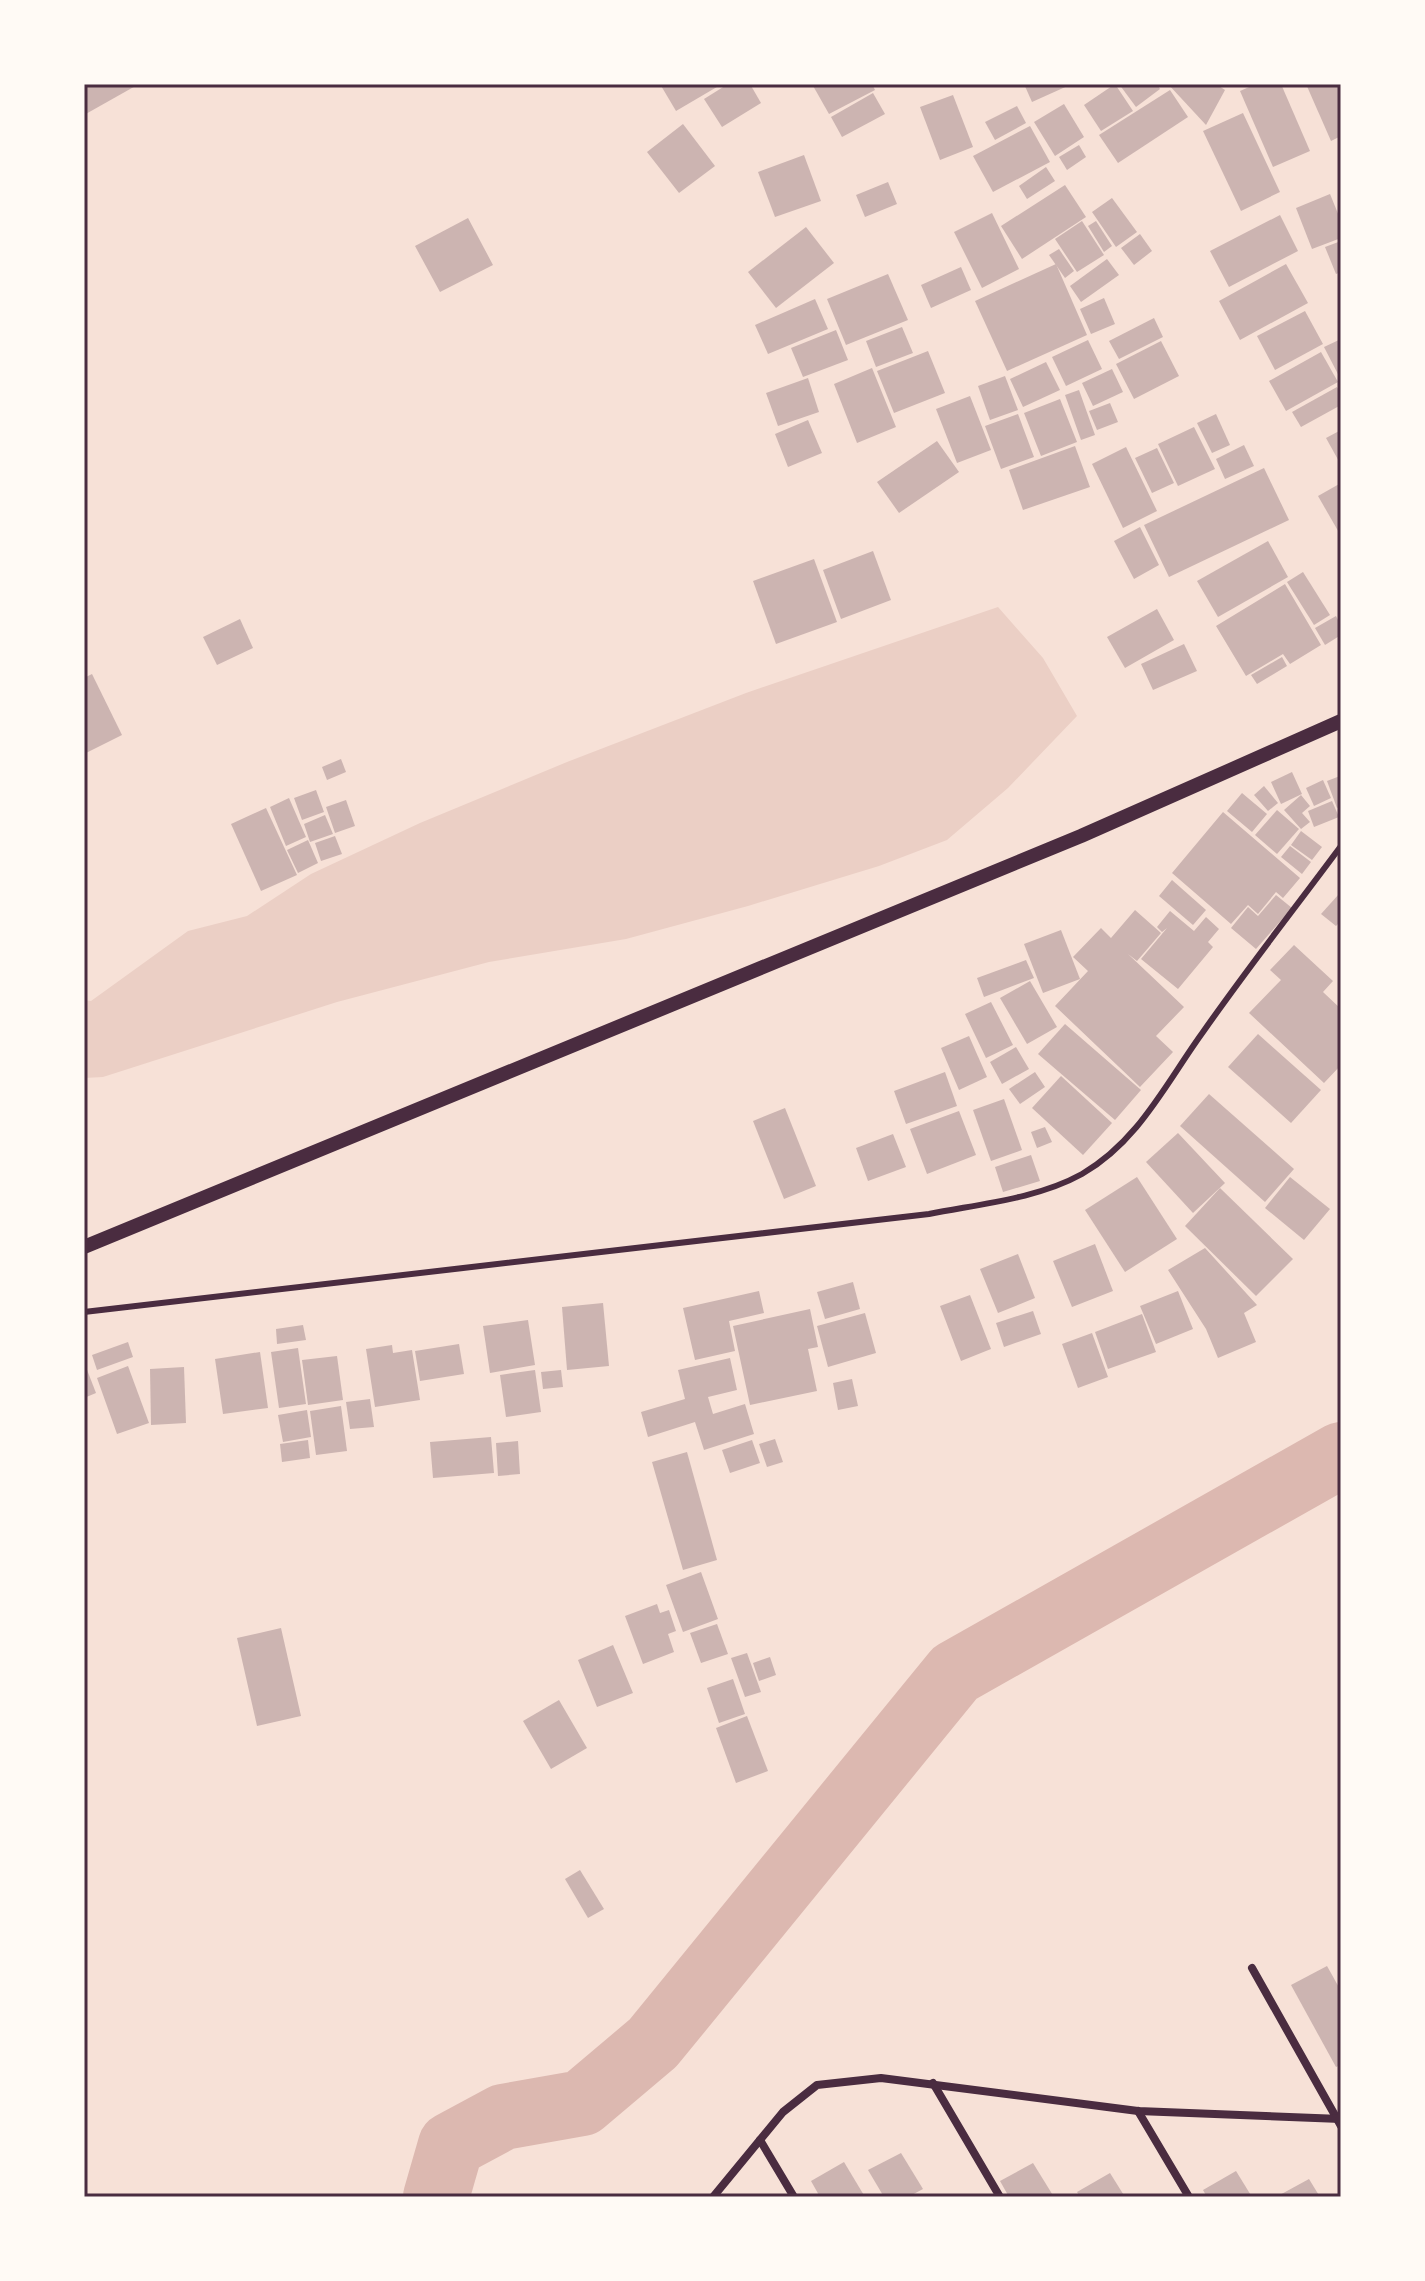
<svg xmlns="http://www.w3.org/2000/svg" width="1425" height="2281" font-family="'Alegreya Sans',sans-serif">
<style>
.green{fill:#ebcfc5}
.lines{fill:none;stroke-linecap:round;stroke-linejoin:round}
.river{stroke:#dcb8b0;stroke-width:66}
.building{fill:#ccb4b1}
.service{stroke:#4a2c40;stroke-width:6}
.minor{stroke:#4a2c40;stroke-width:8}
.tertiary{stroke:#4a2c40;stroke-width:14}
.neatline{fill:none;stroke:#4a2c40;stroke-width:3}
</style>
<rect width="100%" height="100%" fill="#f7e1d7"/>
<path class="green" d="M998,607L1043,658L1077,716L1008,788L947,840L879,866L748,906L626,939L489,962L337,1002L103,1077L84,1078V1000L91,1001L188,931L247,916L311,874L420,823L567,762L746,693Z"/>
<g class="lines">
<path class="river" d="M436,2197L451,2145L503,2117L582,2103L653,2043L955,1673L1341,1455"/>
</g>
<g class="building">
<path d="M84,84H139L84,115Z"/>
<path d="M660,84H722L676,111Z"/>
<path d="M728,84H750L761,103L722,127L704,99Z"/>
<path d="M812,84H872L875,90L829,114Z"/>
<path d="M1024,84H1072L1032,102Z"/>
<path d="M1115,84L1133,111L1101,131L1084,105Z"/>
<path d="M1119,84H1157L1160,89L1136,107Z"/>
<path d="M1168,84H1216L1225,90L1206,125Z"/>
<path d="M1256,84H1281L1310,151L1273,167L1240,91Z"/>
<path d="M1306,84H1341V136L1331,141Z"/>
<path d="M1170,90L1188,117L1118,163L1099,135Z"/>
<path d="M873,93L885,114L842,137L831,117Z"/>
<path d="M953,95L973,147L940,160L920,107Z"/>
<path d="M1064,104L1084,137L1055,156L1034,122Z"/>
<path d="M1017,106L1026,123L995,140L985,122Z"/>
<path d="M1243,113L1280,192L1241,211L1203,131Z"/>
<path d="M683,124L715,166L679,193L647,152Z"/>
<path d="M1030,126L1050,162L993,192L973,156Z"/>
<path d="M1079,145L1086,157L1067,170L1059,157Z"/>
<path d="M804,155L821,201L775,217L758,172Z"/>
<path d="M1046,167L1055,181L1027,199L1019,186Z"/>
<path d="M888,182L897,204L865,217L856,195Z"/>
<path d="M1065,185L1086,217L1022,259L1001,226Z"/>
<path d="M1330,194L1341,221V238L1312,249L1296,208Z"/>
<path d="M1112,198L1137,232L1116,247L1092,212Z"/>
<path d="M992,213L1019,269L982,288L954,232Z"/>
<path d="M1280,215L1298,251L1229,287L1210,251Z"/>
<path d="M468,218L493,265L440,292L415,246Z"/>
<path d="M1082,221L1104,255L1077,272L1055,239Z"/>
<path d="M1096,221L1112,246L1104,252L1088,226Z"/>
<path d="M806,227L834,263L776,308L748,272Z"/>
<path d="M1140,234L1152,251L1134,265L1121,248Z"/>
<path d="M1341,241V272L1336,274L1325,247Z"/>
<path d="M1059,249L1074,271L1065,278L1049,255Z"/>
<path d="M1107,259L1119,275L1081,302L1070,286Z"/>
<path d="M1056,264L1087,335L1007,371L975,301Z"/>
<path d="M1286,264L1308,303L1240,340L1219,301Z"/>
<path d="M961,267L971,290L931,308L921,285Z"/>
<path d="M888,274L908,320L846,345L827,299Z"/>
<path d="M1104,298L1115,324L1091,334L1080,309Z"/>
<path d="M815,299L828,329L768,354L755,325Z"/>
<path d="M1305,311L1323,344L1275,370L1257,336Z"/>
<path d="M1154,318L1163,337L1119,359L1109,341Z"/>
<path d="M902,327L913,353L876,367L866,341Z"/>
<path d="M836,330L848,360L803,377L791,348Z"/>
<path d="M1341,339V380L1324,347Z"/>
<path d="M1088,340L1102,369L1066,386L1052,357Z"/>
<path d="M1161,341L1179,376L1134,399L1116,364Z"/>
<path d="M928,351L945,393L894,413L877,371Z"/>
<path d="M1321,352L1338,382L1286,411L1269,381Z"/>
<path d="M1046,362L1060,390L1023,407L1010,379Z"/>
<path d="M872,368L896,427L857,443L834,384Z"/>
<path d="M1112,369L1123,392L1093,406L1082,383Z"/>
<path d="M1005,376L1018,410L990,420L978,386Z"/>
<path d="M808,378L819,412L778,426L766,393Z"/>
<path d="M1337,387L1341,394V405L1301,427L1292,412Z"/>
<path d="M1079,390L1095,435L1081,440L1065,395Z"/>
<path d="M970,396L991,450L957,463L936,409Z"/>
<path d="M1060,399L1077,442L1041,456L1024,413Z"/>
<path d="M1110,403L1118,422L1097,430L1089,411Z"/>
<path d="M1018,414L1034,457L1001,469L985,426Z"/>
<path d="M1216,414L1230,445L1212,453L1197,423Z"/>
<path d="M808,420L822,453L788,467L775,434Z"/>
<path d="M1194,427L1215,469L1178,486L1158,444Z"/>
<path d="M1341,430V465L1326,438Z"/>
<path d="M937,441L959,472L899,513L877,482Z"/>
<path d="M1244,445L1254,466L1225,479L1216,459Z"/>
<path d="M1075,446L1090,487L1023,510L1009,470Z"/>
<path d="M1126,447L1157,511L1123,528L1092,464Z"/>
<path d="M1157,448L1174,483L1152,493L1135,458Z"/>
<path d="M1264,468L1289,520L1169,577L1144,525Z"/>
<path d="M1341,483V536L1318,496Z"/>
<path d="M1140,527L1159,565L1134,579L1114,541Z"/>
<path d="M1268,541L1288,577L1218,617L1197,581Z"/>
<path d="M873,551L891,600L841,619L823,570Z"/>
<path d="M814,559L837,622L776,644L753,581Z"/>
<path d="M1303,572L1330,615L1314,625L1287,582Z"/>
<path d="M1285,584L1321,645L1290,664L1283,654L1246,676L1216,626Z"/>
<path d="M1157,609L1174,640L1125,668L1107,637Z"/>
<path d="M1336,616L1341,626V635L1325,645L1315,628Z"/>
<path d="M240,619L253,648L217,665L203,637Z"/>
<path d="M1184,644L1197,671L1153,690L1141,664Z"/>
<path d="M1282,657L1287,666L1257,684L1251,675Z"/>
<path d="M92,674L122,735L84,754V678Z"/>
<path d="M341,759L346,772L327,780L322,767Z"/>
<path d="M1292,772L1302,794L1281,804L1271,782Z"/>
<path d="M1340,776L1341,806L1337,808L1327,781Z"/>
<path d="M1323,780L1331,798L1314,806L1306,788Z"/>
<path d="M1264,786L1278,803L1268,811L1254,795Z"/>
<path d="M316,790L324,812L302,820L294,798Z"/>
<path d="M1242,793L1267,814L1252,832L1227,811Z"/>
<path d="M1301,795L1310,806L1302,813L1310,822L1301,829L1284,810Z"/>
<path d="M289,798L306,837L286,846L270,807Z"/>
<path d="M346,800L355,826L335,833L326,807Z"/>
<path d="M1332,801L1339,817L1314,827L1308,811Z"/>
<path d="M266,808L297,875L261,891L231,824Z"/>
<path d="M1277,810L1299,829L1277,854L1255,835Z"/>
<path d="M1223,812L1300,878L1283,898L1276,892L1258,914L1248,905L1231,924L1172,873Z"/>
<path d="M325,815L333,834L310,842L304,824Z"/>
<path d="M1301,831L1322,847L1312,860L1291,845Z"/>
<path d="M335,836L342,854L321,861L315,843Z"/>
<path d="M308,840L318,863L298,873L287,850Z"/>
<path d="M1290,846L1311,862L1302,874L1281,857Z"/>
<path d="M1172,880L1206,910L1193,925L1159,896Z"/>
<path d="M1339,894L1341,896V921L1336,926L1321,914Z"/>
<path d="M1276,895L1292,908L1256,949L1231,928L1248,907L1258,916Z"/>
<path d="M1135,910L1161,933L1137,961L1128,954L1184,1007L1156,1036L1173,1052L1140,1087L1055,1006L1088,971L1073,957L1101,928L1111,938Z"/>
<path d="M1170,911L1194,931L1206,917L1219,929L1208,942L1213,947L1178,989L1141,959L1167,928L1162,932L1157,927Z"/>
<path d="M1061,930L1080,979L1043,993L1024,944Z"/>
<path d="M1294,945L1333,981L1323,992L1341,1009V1065L1324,1083L1249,1013L1281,980L1270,970Z"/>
<path d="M1026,960L1034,978L984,997L977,978Z"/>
<path d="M1030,981L1057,1027L1027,1044L1000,998Z"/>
<path d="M991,1002L1013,1045L986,1058L965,1014Z"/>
<path d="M1065,1024L1141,1090L1115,1120L1038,1054Z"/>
<path d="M1258,1034L1321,1090L1291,1123L1228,1067Z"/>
<path d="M969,1036L987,1077L959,1090L941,1048Z"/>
<path d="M1016,1047L1029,1069L1002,1084L990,1062Z"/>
<path d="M945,1072L957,1106L906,1124L894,1091Z"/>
<path d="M1035,1072L1045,1087L1020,1104L1009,1089Z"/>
<path d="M1061,1076L1112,1123L1083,1155L1032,1108Z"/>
<path d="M1209,1094L1294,1169L1265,1202L1180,1126Z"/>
<path d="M1004,1099L1022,1150L991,1161L973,1110Z"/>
<path d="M785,1108L816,1186L784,1199L753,1121Z"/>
<path d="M959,1111L976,1155L927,1174L910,1129Z"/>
<path d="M1045,1127L1052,1142L1037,1148L1031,1132Z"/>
<path d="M1178,1133L1225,1183L1193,1213L1146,1162Z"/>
<path d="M893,1134L906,1167L868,1181L856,1148Z"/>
<path d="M1031,1155L1040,1181L1003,1192L995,1167Z"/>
<path d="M1137,1177L1177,1239L1125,1272L1085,1210Z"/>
<path d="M1290,1177L1330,1209L1304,1240L1265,1208Z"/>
<path d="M1220,1188L1293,1259L1256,1296L1185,1226Z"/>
<path d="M1095,1244L1113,1291L1072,1307L1053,1261Z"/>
<path d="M1205,1248L1257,1305L1244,1313L1256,1342L1218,1358L1206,1329L1168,1270Z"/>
<path d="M1018,1254L1035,1298L998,1313L980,1269Z"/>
<path d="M853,1282L860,1309L825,1319L817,1292Z"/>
<path d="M759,1291L764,1313L729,1321L735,1351L695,1360L683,1308Z"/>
<path d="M1178,1291L1193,1329L1156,1344L1140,1306Z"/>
<path d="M970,1295L991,1349L961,1361L940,1306Z"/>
<path d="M603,1303L609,1366L567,1370L562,1307Z"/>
<path d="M810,1309L818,1347L808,1349L817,1391L750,1405L733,1326Z"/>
<path d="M1033,1311L1041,1334L1004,1347L996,1323Z"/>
<path d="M865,1313L876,1353L828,1367L817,1326Z"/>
<path d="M1142,1314L1156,1352L1108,1369L1095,1332Z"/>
<path d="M528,1320L535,1365L490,1373L483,1326Z"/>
<path d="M303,1325L306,1340L277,1344L276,1329Z"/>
<path d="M1092,1333L1108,1377L1078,1388L1062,1344Z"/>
<path d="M128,1342L133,1357L97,1370L92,1355Z"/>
<path d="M459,1344L464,1374L420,1381L415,1351Z"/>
<path d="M392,1345L393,1353L412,1350L420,1400L375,1407L366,1349Z"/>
<path d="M298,1348L306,1404L279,1408L271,1352Z"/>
<path d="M260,1352L268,1408L223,1414L215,1359Z"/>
<path d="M337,1356L343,1400L308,1405L302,1360Z"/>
<path d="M730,1358L737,1390L708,1397L713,1414L745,1404L754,1434L704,1450L695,1422L648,1437L641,1412L685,1399L678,1370Z"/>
<path d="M84,1362L96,1393L84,1398Z"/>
<path d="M128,1366L149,1423L117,1434L97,1378Z"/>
<path d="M184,1367L186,1423L151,1425L150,1369Z"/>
<path d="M535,1370L541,1412L506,1417L500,1375Z"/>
<path d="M561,1370L563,1387L543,1389L541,1372Z"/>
<path d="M852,1379L858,1406L838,1410L833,1383Z"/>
<path d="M370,1399L374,1427L350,1429L346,1402Z"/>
<path d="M341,1406L347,1451L316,1455L310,1411Z"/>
<path d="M307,1410L311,1437L283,1442L278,1415Z"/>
<path d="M491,1437L494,1473L433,1478L430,1442Z"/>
<path d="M775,1439L783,1462L767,1467L759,1444Z"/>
<path d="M308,1440L310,1458L282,1462L280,1444Z"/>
<path d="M752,1440L760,1463L730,1473L722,1450Z"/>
<path d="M518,1441L520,1474L498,1476L496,1443Z"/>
<path d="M687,1452L717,1560L683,1570L652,1462Z"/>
<path d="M701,1572L718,1619L683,1632L666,1585Z"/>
<path d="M657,1604L660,1613L669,1610L676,1631L668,1634L674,1652L643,1664L625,1616Z"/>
<path d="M717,1624L728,1654L701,1663L690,1633Z"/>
<path d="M281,1628L301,1716L257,1726L237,1638Z"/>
<path d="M613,1645L633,1693L597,1707L578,1660Z"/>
<path d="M747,1653L761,1692L745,1697L731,1658Z"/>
<path d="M770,1657L776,1675L759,1681L753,1663Z"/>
<path d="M733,1679L745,1714L719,1723L707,1688Z"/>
<path d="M559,1700L587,1748L551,1769L523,1721Z"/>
<path d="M747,1716L768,1771L736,1783L716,1728Z"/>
<path d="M580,1870L604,1909L588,1918L565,1879Z"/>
<path d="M1327,1966L1341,1991V2065L1336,2067L1291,1985Z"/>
<path d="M901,2153L923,2189L908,2197H884L868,2170Z"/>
<path d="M844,2162L865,2197H820L811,2181Z"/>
<path d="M1033,2163L1054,2197H1009L1000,2181Z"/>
<path d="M1236,2171L1252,2197H1207L1203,2190Z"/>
<path d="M1110,2173L1125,2197H1080L1077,2192Z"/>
<path d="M1309,2179L1320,2197H1276Z"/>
</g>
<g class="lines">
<path class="service" d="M84,1312L929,1214C979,1204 1037,1199 1082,1174C1139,1141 1166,1083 1203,1032C1247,969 1295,908 1341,846"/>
<g class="minor">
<path d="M1252,1968L1341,2126"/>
<path d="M933,2083L1000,2197"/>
<path d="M1138,2111L1189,2197"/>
<path d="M760,2140L794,2197"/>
<path d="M713,2197L783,2112L817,2085L881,2078L1138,2111L1341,2119"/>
</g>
<path class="tertiary" d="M84,1247L1081,836L1341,721"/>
</g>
<rect width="1425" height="2281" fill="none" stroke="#fffaf5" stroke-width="172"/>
<rect x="86" y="86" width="1253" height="2109" class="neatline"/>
</svg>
